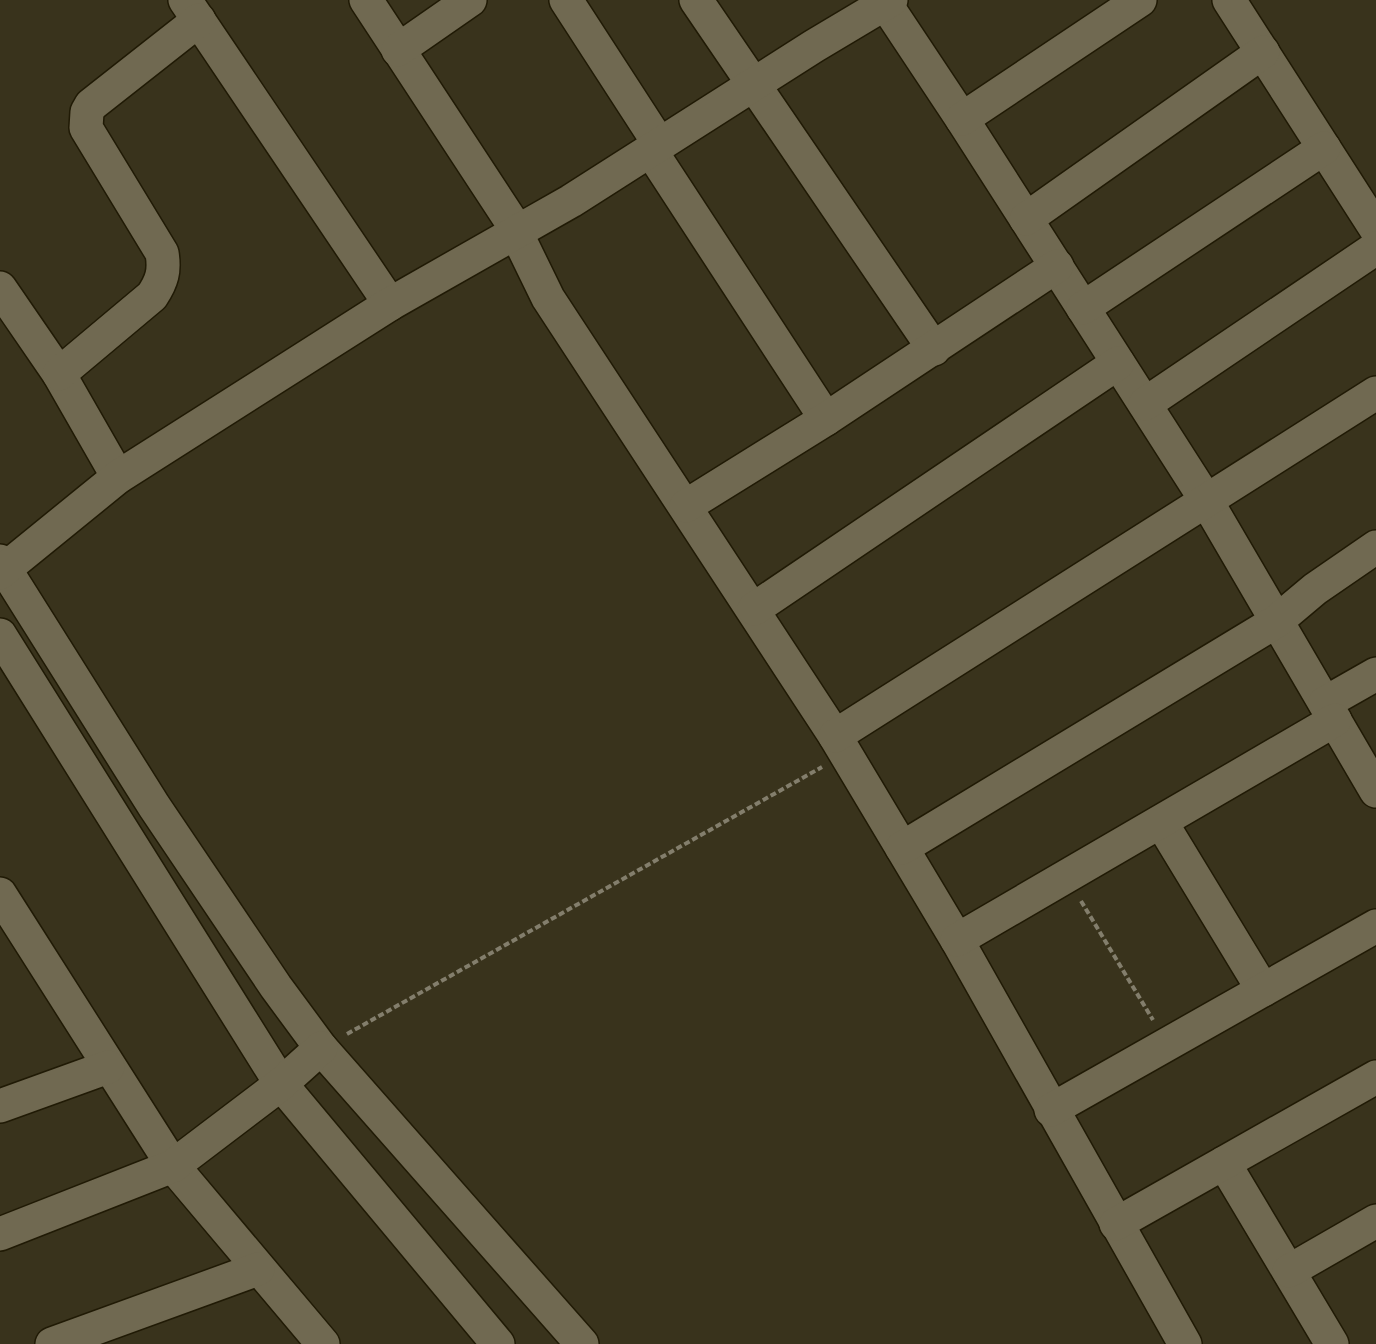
<svg xmlns="http://www.w3.org/2000/svg" width="1376" height="1344" font-family="Lato,sans-serif">
<style>
.lines{fill:none;stroke-linecap:round;stroke-linejoin:round}
.minor-casing{stroke:#201a05;stroke-width:36}
.path{stroke:#837e6c;stroke-width:4;stroke-dasharray:6 3;stroke-linecap:butt}
.minor{stroke:#706951;stroke-width:33}
</style>
<rect width="100%" height="100%" fill="#39331c"/>
<g class="lines">
<g class="minor-casing">
<g id="minor">
<path d="M185,0L390,304"/>
<path d="M366,0L509,218L548,298L835,736L957,940L1185,1344"/>
<path d="M566,0L660,145"/>
<path d="M696,0L934,349"/>
<path d="M883,0L962,119L1206,500L1376,791"/>
<path d="M1229,0L1376,229"/>
<path d="M398,50L470,0"/>
<path d="M962,119L1140,0"/>
<path d="M651,151L826,419"/>
<path d="M1026,219L1263,52"/>
<path d="M0,288L59,374L118,477"/>
<path d="M1083,308L1324,148"/>
<path d="M59,374L152,296C162,281 165,271 162,253L86,128L87,112L91,105L199,20"/>
<path d="M1145,404L1376,248"/>
<path d="M686,506L826,419L1057,266"/>
<path d="M0,561L154,806L276,987L321,1048L582,1344"/>
<path d="M0,573L118,477L390,304L571,201L814,46L891,0"/>
<path d="M754,609L1118,363"/>
<path d="M0,635L281,1084L498,1344"/>
<path d="M1325,703L1376,674"/>
<path d="M835,736L1376,393"/>
<path d="M1161,822L1263,990"/>
<path d="M902,848L1277,621L1315,589L1376,547"/>
<path d="M0,894L173,1166L323,1344"/>
<path d="M957,940L1335,720"/>
<path d="M0,1106L108,1067"/>
<path d="M1051,1110L1376,926"/>
<path d="M1224,1163L1332,1344"/>
<path d="M1116,1224L1376,1077"/>
<path d="M0,1234L173,1166L281,1084L321,1048"/>
<path d="M1289,1271L1376,1221"/>
<path d="M52,1344L258,1269"/>
</g>
</g>
<g class="path">
<path d="M1081,901L1153,1020"/>
<path d="M347,1034L822,767"/>
</g>
<use href="#minor" class="minor"/>
</g>
</svg>
